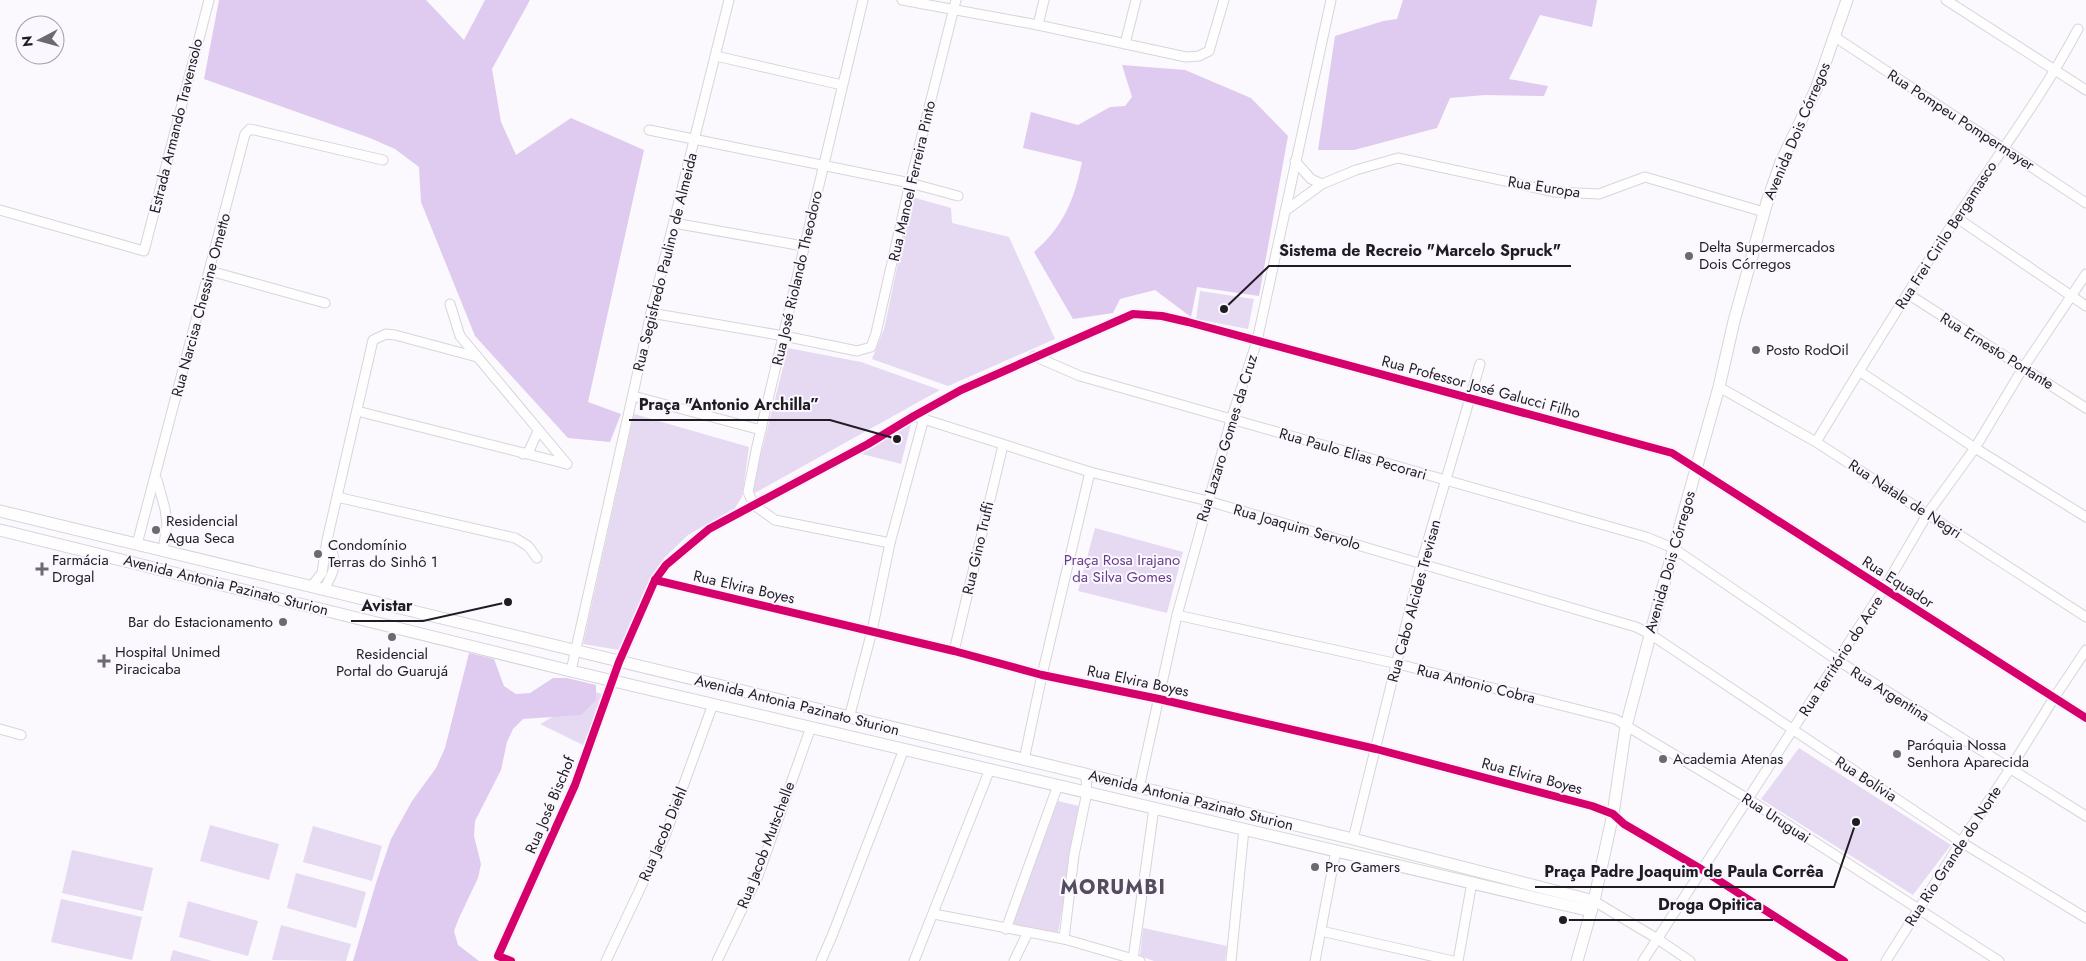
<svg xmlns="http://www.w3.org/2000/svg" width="2086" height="961" font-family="Jost,sans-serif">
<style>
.green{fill:#e6d9f2}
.forest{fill:#decbef}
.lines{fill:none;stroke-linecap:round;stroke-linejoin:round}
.street-casing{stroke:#d8d5da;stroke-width:11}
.secondary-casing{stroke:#d8d5da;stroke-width:13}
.street{stroke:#fefeff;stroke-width:9}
.secondary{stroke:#fefeff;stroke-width:11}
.cycleway-casing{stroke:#fbf7ff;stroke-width:11}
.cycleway{stroke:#d6006c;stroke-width:8}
.poi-dot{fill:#6d6970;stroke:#fbf7ff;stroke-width:2}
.labels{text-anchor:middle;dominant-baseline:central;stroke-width:4;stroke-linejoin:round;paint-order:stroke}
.street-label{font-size:15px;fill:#201c24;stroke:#fbf7ff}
.poi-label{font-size:15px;fill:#201c24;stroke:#fbf7ff;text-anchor:start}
.park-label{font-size:15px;fill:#683e89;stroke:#fbf7ff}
.district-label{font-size:20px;font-weight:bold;letter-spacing:1px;fill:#554d5d;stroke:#fbf7ff}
.leader{fill:none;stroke:#201c24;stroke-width:2}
.callout-dot{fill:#201c24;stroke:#fbf7ff;stroke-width:2}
.callout-label{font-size:16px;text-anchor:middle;font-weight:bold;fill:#201c24;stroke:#fbf7ff;stroke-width:4;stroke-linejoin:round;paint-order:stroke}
</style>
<rect width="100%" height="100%" fill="#fbf9fd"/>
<g class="green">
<path d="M912,197L951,208L952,223L1009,237L1055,339L948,386L872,359L884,329Z"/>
<path d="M1200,291L1254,299L1248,329L1196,319Z"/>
<path d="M788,348L861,362L940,390L755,493L752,489Z"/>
<path d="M634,414L749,447L742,497L735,508L688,535L664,558L619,650L583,644Z"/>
<path d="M911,424L901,464L862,454Z"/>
<path d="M1095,528L1183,552L1167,613L1078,591Z"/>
<path d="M596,692L604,695L583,745L540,724Z"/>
<path d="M1799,748L1951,845L1913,895L1761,799Z"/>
<path d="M1058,801L1079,806L1058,933L1011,924Z"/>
<path d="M210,825L279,844L269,880L200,861Z"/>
<path d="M313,826L382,846L372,881L303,862Z"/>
<path d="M72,850L153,868L143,911L62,893Z"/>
<path d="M296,873L366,892L356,928L287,908Z"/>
<path d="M61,899L142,917L132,960L51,942Z"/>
<path d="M188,901L258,921L248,956L179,937Z"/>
<path d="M281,925L351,944L346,961L272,960Z"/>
<path d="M1143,928L1227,946L1225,961H1154L1140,956Z"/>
<path d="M173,950L212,961H170Z"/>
</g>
<g class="forest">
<path d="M219,0H426L464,40L485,0H530L492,69L501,122L516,155L571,118L644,150L588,402L621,414L610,442L568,438L475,336L421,202L419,167L395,149L370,138L204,79Z"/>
<path d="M1403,0H1597L1592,27L1540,15L1509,79L1548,86L1544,96L1485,95L1450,98L1437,128L1354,150H1318L1335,36L1383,21L1397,19Z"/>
<path d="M1122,65L1185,70L1251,98L1288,136L1259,296L1197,287L1191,317L1155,290L1120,299L1113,313L1073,319L1034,252C1064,226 1074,200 1082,162L1023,148L1031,112L1078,125L1110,107L1125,106L1132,97Z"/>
<path d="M469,653L494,659L504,686L516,694L530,693L553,678H567L596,685V700L581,715L523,719L513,729L507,742L501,770L475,821L474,836L481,864L478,878L459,918L454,931L458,945L479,961H353L376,883L391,839L412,801L436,768L445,748Z"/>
</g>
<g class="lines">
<g class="street-casing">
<g id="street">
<path d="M863,0L757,446L748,492L754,505L775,520L890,543"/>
<path d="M902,0L1038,25L1186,57L1199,56L1209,51L1224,0"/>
<path d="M1946,0L2086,90"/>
<path d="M1038,25L1044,0"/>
<path d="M1835,37L2086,203"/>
<path d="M1125,44L1136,0"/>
<path d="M716,56L842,85"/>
<path d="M649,130L910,183L958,196"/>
<path d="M1322,184L1356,170L1398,158L1555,192L1599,194L1645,177L1764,212"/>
<path d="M0,210L144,251L209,0"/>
<path d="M1285,211L1322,184L1311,179L1295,161"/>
<path d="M1957,218L2086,306"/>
<path d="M674,223L803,246"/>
<path d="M210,271L325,303"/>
<path d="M1908,294L2086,408"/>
<path d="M450,304L460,336L567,464"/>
<path d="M651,313L784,336L857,351L871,347L876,333L910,183L956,0"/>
<path d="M1034,356L1080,376L1646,537L1673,548L1837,660L2086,816"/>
<path d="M1859,371L1975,448L2086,517"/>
<path d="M1719,387L1816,442L2086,617"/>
<path d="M633,396L761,430"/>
<path d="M357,411L567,464"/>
<path d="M914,416L1090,472L1208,501L1636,627L1650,634L1961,842L2086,918"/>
<path d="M1816,442C1862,366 1908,291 1957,217C1998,155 2043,95 2078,29"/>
<path d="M523,454L529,451L538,431"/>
<path d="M157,480L165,509L167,524L163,551"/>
<path d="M337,497L515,538L528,546L537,558"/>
<path d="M327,540L373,340L386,334L395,335L477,357"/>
<path d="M137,544L245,134L250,129L383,160"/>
<path d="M655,580L954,651L1042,675L1159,699L1376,749L1592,806L1613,814L1624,824L1701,869L1844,961"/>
<path d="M311,587L322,573L327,540C338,560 336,571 323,590"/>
<path d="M1177,615L1398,664L1615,719L1748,799L1999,961"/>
<path d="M954,651L1003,445"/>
<path d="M571,671L651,313L729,0"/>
<path d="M849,718L872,631L890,543L924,418"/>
<path d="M0,729L21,735"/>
<path d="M1024,760L1042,675L1090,472"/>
<path d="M1139,788L1177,615L1231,420L1257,341L1331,0"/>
<path d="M1353,839L1421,564L1480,364"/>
<path d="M1594,901L1656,938L1690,961"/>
<path d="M934,914L1064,939L1140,961"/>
<path d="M1006,929L1058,785"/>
<path d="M1321,931L1453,961"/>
<path d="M1064,939L1074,855L1087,792L1086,778L1084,774"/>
<path d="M1133,959L1154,808"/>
<path d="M511,961L498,956L575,785L619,662L655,580L666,565L709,529L868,444L914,416L961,390L1133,314L1162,316L1188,322L1672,453L2086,718"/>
<path d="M606,961L665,836L713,704"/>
<path d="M717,961L758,876L811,727"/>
<path d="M821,961L832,936L904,749"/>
<path d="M914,961L990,769"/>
<path d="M1014,961L1027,934"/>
<path d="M1231,961L1244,829"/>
<path d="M1315,961L1336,850"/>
<path d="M1458,961L1472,882"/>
<path d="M1643,961L1883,590L1928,513L1975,448L2023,368L2086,274"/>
<path d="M1886,961L1961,842L2010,769L2054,698L2086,650"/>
</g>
</g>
<g class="secondary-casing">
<g id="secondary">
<path d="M0,511L1353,839L1594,901"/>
<path d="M0,530L571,671L1591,911"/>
<path d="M1577,961L1594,901L1613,814L1626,726L1661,594L1719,387L1734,321L1767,202L1781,162L1816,89L1847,0"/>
</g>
</g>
<use href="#street" class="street"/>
<use href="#secondary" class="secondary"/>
<g class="cycleway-casing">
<g id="cycleway">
<path d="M655,580L954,651L1042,675L1159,699L1376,749L1592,806L1613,814L1624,824L1701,869L1844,961"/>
<path d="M511,961L498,956L575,785L619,662L655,580L666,565L709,529L868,444L914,416L961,390L1133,314L1162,316L1188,322L1672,453L2086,718"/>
</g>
</g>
<use href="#cycleway" class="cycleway"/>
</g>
<g class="poi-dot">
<circle cx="1689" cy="256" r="5"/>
<circle cx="1756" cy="350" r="5"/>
<circle cx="156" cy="530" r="5"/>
<circle cx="318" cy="554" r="5"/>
<path d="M39.5 561.5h5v5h5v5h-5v5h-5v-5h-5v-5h5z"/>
<circle cx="283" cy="622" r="5"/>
<circle cx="392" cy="637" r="5"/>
<path d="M101.5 653.5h5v5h5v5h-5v5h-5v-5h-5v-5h5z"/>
<circle cx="1897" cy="754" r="5"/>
<circle cx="1663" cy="759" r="5"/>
<circle cx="1315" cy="867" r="5"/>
</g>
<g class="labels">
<g class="street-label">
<text transform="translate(1961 120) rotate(33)">Rua Pompeu Pompermayer</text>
<text transform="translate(176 126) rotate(-76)">Estrada Armando Travensolo</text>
<text transform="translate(1797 131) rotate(-67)">Avenida Dois Córregos</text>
<text transform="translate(912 181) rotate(-77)">Rua Manoel Ferreira Pinto</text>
<text transform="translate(1544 187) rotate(9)">Rua Europa</text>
<text transform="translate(1946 235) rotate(-57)">Rua Frei Cirilo Bergamasco</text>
<text transform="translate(665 262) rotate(-76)">Rua Segisfredo Paulino de Almeida</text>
<text transform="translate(797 278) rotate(-77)">Rua José Riolando Theodoro</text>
<text transform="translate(201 305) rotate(-75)">Rua Narcisa Chessine Ometto</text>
<text transform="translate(1997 351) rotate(32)">Rua Ernesto Portante</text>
<text transform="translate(1481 387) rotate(15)">Rua Professor José Galucci Filho</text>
<text transform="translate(1227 438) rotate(-73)">Rua Lazaro Gomes da Cruz</text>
<text transform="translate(1353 454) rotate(16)">Rua Paulo Elias Pecorari</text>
<text transform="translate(1905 499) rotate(33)">Rua Natale de Negri</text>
<text transform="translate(1297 527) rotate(16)">Rua Joaquim Servolo</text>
<text transform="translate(978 548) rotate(-77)">Rua Gino Truffi</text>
<text transform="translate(1670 562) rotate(-74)">Avenida Dois Córregos</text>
<text transform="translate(1898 582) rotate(33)">Rua Equador</text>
<text transform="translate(226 585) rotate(14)">Avenida Antonia Pazinato Sturion</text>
<text transform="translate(744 587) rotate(13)">Rua Elvira Boyes</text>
<text transform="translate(1414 601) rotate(-75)">Rua Cabo Alcides Trevisan</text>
<text transform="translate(1841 656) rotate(-57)">Rua Território do Acre</text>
<text transform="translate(1138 681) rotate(12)">Rua Elvira Boyes</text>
<text transform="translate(1476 684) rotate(14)">Rua Antonio Cobra</text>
<text transform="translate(1890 694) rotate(32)">Rua Argentina</text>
<text transform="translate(797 705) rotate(14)">Avenida Antonia Pazinato Sturion</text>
<text transform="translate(1532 776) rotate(15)">Rua Elvira Boyes</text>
<text transform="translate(1866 779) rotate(33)">Rua Bolívia</text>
<text transform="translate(1191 800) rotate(14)">Avenida Antonia Pazinato Sturion</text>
<text transform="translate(550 805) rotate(-67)">Rua José Bischof</text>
<text transform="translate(1776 818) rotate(33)">Rua Uruguai</text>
<text transform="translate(663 834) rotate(-67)">Rua Jacob Diehl</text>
<text transform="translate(766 845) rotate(-69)">Rua Jacob Mutschelle</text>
<text transform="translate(1953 856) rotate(-57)">Rua Rio Grande do Norte</text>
</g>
<g class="poi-label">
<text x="1699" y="247">Delta Supermercados<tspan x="1699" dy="17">Dois Córregos</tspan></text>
<text x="1766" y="350">Posto RodOil</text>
<text x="166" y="521">Residencial<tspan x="166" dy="17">Agua Seca</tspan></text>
<text x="328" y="545">Condomínio<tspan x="328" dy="17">Terras do Sinhô 1</tspan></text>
<text x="52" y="560">Farmácia<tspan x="52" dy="17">Drogal</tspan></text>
<text x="273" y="622" text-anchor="end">Bar do Estacionamento</text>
<text x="115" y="652">Hospital Unimed<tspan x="115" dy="17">Piracicaba</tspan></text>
<text x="392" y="654" text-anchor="middle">Residencial<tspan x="392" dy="17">Portal do Guarujá</tspan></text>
<text x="1907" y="745">Paróquia Nossa<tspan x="1907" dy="17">Senhora Aparecida</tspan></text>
<text x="1673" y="759">Academia Atenas</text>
<text x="1325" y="867">Pro Gamers</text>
</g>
<g class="park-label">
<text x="1122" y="560">Praça Rosa Irajano<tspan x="1122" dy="17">da Silva Gomes</tspan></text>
</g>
<g class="district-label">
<text x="1113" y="887">MORUMBI</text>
</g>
</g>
<path class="leader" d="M1224 309L1269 266H1571M897 439L830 420H629M508 602L423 621H351M1856 822L1834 887H1535M1563 920L1648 920H1773"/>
<g class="callout-dot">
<circle cx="1224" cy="309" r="5"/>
<circle cx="897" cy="439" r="5"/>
<circle cx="508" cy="602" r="5"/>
<circle cx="1856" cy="822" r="5"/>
<circle cx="1563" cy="920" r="5"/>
</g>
<g class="callout-label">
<text x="1420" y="256">Sistema de Recreio "Marcelo Spruck"</text>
<text x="729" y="410">Praça "Antonio Archilla”</text>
<text x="387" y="611">Avistar</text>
<text x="1684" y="877">Praça Padre Joaquim de Paula Corrêa</text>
<text x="1710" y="910">Droga Opitica</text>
</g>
<g transform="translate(40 40) rotate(264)"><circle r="24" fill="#fbf7ff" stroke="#a39fa7"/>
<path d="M0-4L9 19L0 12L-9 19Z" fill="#6d6970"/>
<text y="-8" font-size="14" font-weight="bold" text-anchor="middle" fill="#201c24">N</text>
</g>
</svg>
